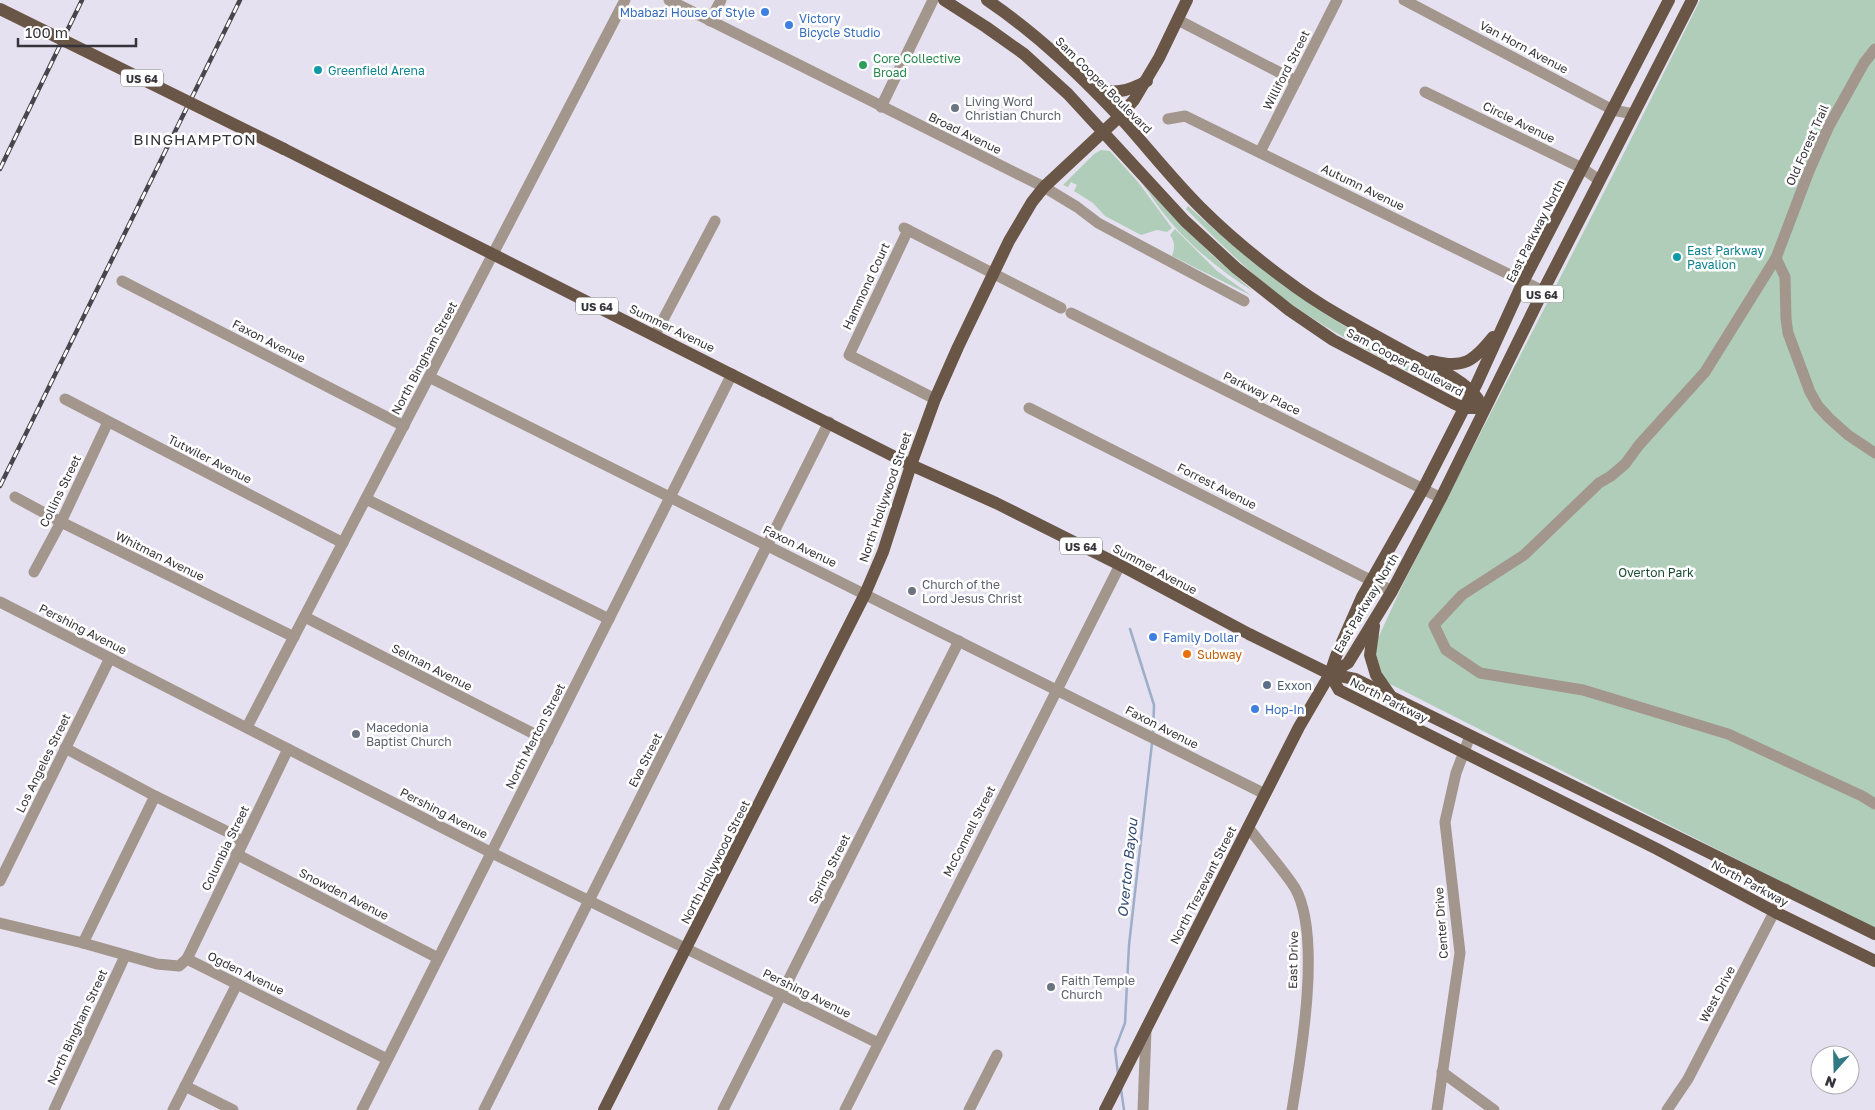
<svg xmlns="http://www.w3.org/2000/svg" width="1875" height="1110" font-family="'Golos Text',sans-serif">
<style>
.green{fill:#b0cdba}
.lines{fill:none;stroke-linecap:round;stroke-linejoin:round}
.stream{stroke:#9caec8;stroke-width:2.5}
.minor{stroke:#a2968d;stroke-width:11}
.major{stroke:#6a5647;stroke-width:12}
.rail-casing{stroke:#48464c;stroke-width:4.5}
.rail{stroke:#fff;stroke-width:2.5;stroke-dasharray:8;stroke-linecap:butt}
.major-bridge{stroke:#6a5647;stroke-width:12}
.shop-dot{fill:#3f7fe0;stroke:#fff;stroke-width:2}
.leisure-dot{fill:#2e9e5b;stroke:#fff;stroke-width:2}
.culture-dot{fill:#0f9aa8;stroke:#fff;stroke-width:2}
.worship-dot{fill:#6b7280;stroke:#fff;stroke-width:2}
.food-dot{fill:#e8710a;stroke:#fff;stroke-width:2}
.service-dot{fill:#5c6f8a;stroke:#fff;stroke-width:2}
.labels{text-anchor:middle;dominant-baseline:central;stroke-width:5;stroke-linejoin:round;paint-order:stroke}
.shield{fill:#fff;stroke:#727175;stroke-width:1}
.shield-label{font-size:11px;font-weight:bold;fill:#36343a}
.shop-label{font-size:12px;fill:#366cbe;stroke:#fff;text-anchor:start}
.street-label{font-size:12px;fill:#36343a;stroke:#fff}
.leisure-label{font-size:12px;fill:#27864d;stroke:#fff;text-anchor:start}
.culture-label{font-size:12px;fill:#0d838f;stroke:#fff;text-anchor:start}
.worship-label{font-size:12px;fill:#5b616d;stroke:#fff;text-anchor:start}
.park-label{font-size:12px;fill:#184b30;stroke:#fff}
.food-label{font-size:12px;fill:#c56008;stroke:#fff;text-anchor:start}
.service-label{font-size:12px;fill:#4e5e75;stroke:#fff;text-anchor:start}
.water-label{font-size:14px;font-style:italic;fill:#2f4a70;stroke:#fff}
.quarter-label{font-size:15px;letter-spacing:1px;fill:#36343a;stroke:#fff}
</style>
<rect width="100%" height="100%" fill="#e6e1f0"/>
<g class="green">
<path d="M1700,0H1875V929L1390,684L1383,678L1374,647L1402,586L1625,151Z"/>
<path d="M1101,150L1110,151L1138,182L1172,228L1167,232L1157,230L1141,235L1105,216L1093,203L1074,191L1077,185L1071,182L1068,187L1063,185L1094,154Z"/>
<path d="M1141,182L1211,254L1253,291C1220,271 1185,242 1161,210C1154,201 1148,191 1141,182Z"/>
<path d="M1188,206C1249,262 1315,312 1388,351C1402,358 1455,378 1458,392L1443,389C1389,362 1336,336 1287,301C1250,274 1218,241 1186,209Z"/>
<path d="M1175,229L1217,271L1252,296L1172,256C1175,247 1175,242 1170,235Z"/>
</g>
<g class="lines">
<g class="stream">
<path d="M1130,629L1154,705L1153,735"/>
<path d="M1118,1074L1115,1049L1125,1023L1129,945L1152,743"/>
<path d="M1121,1089L1124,1110"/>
</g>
<g class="minor">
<path d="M669,0L1044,187L1077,207L1098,223L1244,301"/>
<path d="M1404,0L1613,110L1633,114"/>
<path d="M1178,20L1296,81"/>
<path d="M710,21L721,0"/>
<path d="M1875,49L1864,63L1829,126L1809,171L1776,258L1705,372L1639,445L1625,464L1611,476L1599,483L1524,555L1462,595L1434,625L1446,650L1480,673L1583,690L1728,734L1862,796L1875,804"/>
<path d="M1425,92L1582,168L1599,180"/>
<path d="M881,107L933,0"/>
<path d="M1168,119L1185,116L1543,291"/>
<path d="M1260,152L1337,0"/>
<path d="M904,228L1061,308"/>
<path d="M908,230L849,355L935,399"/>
<path d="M1776,258L1785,277L1786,319L1788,333L1810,392L1818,406L1829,418L1848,435L1875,453"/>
<path d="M122,281L404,426"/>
<path d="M1071,313L1441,498"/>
<path d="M655,335L715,221"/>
<path d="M429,377L1265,794"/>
<path d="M65,399L343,543"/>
<path d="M1029,408L1392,591"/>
<path d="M15,497L61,522L294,637"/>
<path d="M366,499L609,619"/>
<path d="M34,572L61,522L108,422"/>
<path d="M0,602L492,853L878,1043"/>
<path d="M305,617L548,741"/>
<path d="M247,727L625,0"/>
<path d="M65,748L155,796L230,833L242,842"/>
<path d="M1248,827C1262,846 1283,869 1295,888C1322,935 1301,1056 1292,1110"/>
<path d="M236,854L438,958"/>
<path d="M0,881L110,658"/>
<path d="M0,923L83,943L157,964L179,966L187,959L387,1059"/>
<path d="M83,943L155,796"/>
<path d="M187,959L288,749"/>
<path d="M1442,1072L1494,1110"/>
<path d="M185,1086L233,1110"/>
<path d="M54,1110L125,956"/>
<path d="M173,1110L237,984"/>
<path d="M362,1110L732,374"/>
<path d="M484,1110L829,422"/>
<path d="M723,1110L959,641"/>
<path d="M845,1110L1120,565"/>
<path d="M969,1110L997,1055"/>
<path d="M1143,1110L1146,1030"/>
<path d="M1437,1110L1460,953L1445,822L1456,773L1470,736"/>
<path d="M1667,1110L1688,1079L1786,889"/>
</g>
<g class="major">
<path d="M944,0L986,27L1024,54L1068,94L1185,221L1236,268L1289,310L1333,340L1453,403L1464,408H1485"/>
<path d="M987,0C1039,35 1084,79 1127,125C1151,152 1174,181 1200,207C1226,233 1256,258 1286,280C1324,309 1367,331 1409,354C1430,365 1464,379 1478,399"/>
<path d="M1093,86C1111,96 1129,91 1147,81"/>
<path d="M284,149L911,465L996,503L1120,565L1249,634L1330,674L1355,679L1875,934"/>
<path d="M1432,361C1463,369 1473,362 1493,337"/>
<path d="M1374,626L1370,655L1376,675L1390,695"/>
<path d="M1330,674L1348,663L1392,591L1441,498L1543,291L1692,0"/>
<path d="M1330,674L1339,690L1657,849L1775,912L1875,961"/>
<path d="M604,1110L865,594L883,552L911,465L935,399L958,347L1009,241L1032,202L1044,187L1119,117L1134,100L1159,58L1187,0"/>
<path d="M1105,1110L1299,727L1330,674L1336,656L1362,597L1423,489L1477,383L1523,282L1669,0"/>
</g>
<g class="rail-casing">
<g id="rail">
<path d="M0,169L82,0"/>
<path d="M0,486L240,0"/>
</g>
</g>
<use href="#rail" class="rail"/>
<path class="major-bridge" d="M0,9L284,149"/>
</g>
<g class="shop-dot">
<circle cx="765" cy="12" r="5"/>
<circle cx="789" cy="25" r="5"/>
<circle cx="1153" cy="637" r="5"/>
<circle cx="1255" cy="709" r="5"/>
</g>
<circle class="leisure-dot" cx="863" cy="65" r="5"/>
<g class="culture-dot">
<circle cx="318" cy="70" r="5"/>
<circle cx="1677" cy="257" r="5"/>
</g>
<g class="worship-dot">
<circle cx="955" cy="108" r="5"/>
<circle cx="912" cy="591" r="5"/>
<circle cx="356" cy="734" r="5"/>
<circle cx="1051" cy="987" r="5"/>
</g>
<circle class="food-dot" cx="1187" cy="654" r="5"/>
<circle class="service-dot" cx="1267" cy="685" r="5"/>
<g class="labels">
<g class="shield">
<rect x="121" y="69.5" width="42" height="17" rx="4"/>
<rect x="1521" y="285.5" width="42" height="17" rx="4"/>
<rect x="576" y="297.5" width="42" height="17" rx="4"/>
<rect x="1060" y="537.5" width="42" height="17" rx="4"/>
</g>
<g class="shield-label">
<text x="142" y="78">US 64</text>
<text x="1542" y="294">US 64</text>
<text x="597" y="306">US 64</text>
<text x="1081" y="546">US 64</text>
</g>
<g class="shop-label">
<text x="755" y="12" text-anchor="end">Mbabazi House of Style</text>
<text x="799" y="18">Victory<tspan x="799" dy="14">Bicycle Studio</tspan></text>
<text x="1163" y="637">Family Dollar</text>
<text x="1265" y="709">Hop-In</text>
</g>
<g class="street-label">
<text transform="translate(1524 47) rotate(28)">Van Horn Avenue</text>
<text transform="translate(1286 70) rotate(-63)">Williford Street</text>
<text transform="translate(1104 85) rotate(45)">Sam Cooper Boulevard</text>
<text transform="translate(1519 122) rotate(26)">Circle Avenue</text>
<text transform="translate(965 133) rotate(26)">Broad Avenue</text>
<text transform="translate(1807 145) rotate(-66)">Old Forest Trail</text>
<text transform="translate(1363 187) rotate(26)">Autumn Avenue</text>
<text transform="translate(1535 231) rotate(-63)">East Parkway North</text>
<text transform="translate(866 286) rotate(-65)">Hammond Court</text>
<text transform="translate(672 328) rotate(26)">Summer Avenue</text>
<text transform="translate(269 341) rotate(27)">Faxon Avenue</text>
<text transform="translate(424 358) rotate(-62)">North Bingham Street</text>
<text transform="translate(1405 362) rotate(28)">Sam Cooper Boulevard</text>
<text transform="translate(1262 393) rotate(26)">Parkway Place</text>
<text transform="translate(210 459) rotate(27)">Tutwiler Avenue</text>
<text transform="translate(1217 486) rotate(27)">Forrest Avenue</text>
<text transform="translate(60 491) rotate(-64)">Collins Street</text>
<text transform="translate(885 497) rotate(-71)">North Hollywood Street</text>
<text transform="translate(800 546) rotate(26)">Faxon Avenue</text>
<text transform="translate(160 556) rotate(26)">Whitman Avenue</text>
<text transform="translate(1155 569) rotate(28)">Summer Avenue</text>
<text transform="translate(1366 603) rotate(-59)">East Parkway North</text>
<text transform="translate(83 629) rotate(27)">Pershing Avenue</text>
<text transform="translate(432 667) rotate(27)">Selman Avenue</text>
<text transform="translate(1389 700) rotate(27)">North Parkway</text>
<text transform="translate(1162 727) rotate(27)">Faxon Avenue</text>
<text transform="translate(535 736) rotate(-63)">North Merton Street</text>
<text transform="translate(645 760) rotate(-63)">Eva Street</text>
<text transform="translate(43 763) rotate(-64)">Los Angeles Street</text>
<text transform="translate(444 813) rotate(27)">Pershing Avenue</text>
<text transform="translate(969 831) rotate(-63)">McConnell Street</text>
<text transform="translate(225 848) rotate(-64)">Columbia Street</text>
<text transform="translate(715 862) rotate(-63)">North Hollywood Street</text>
<text transform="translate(829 869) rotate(-63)">Spring Street</text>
<text transform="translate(1750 883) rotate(28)">North Parkway</text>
<text transform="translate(1203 885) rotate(-63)">North Trezevant Street</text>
<text transform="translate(344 894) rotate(27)">Snowden Avenue</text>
<text transform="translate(1441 923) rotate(-94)">Center Drive</text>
<text transform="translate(1293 960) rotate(-89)">East Drive</text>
<text transform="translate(246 973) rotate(26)">Ogden Avenue</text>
<text transform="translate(807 993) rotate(26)">Pershing Avenue</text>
<text transform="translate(1717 994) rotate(-62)">West Drive</text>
<text transform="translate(77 1027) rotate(-65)">North Bingham Street</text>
</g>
<g class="leisure-label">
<text x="873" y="58">Core Collective<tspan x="873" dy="14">Broad</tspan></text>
</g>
<g class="culture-label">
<text x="328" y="70">Greenfield Arena</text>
<text x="1687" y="250">East Parkway<tspan x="1687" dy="14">Pavalion</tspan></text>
</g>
<g class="worship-label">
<text x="965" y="101">Living Word<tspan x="965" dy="14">Christian Church</tspan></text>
<text x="922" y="584">Church of the<tspan x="922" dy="14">Lord Jesus Christ</tspan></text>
<text x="366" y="727">Macedonia<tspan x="366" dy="14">Baptist Church</tspan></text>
<text x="1061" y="980">Faith Temple<tspan x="1061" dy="14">Church</tspan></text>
</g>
<g class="park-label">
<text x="1656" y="572">Overton Park</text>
</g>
<g class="food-label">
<text x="1197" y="654">Subway</text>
</g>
<g class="service-label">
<text x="1277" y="685">Exxon</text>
</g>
<g class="water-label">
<text transform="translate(1127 868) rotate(-84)">Overton Bayou</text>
</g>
<g class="quarter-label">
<text x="195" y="139">BINGHAMPTON</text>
</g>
</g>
<g transform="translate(1835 1070) rotate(200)"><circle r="24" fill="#ffffff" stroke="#afaeb0"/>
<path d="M0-4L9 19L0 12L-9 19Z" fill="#327984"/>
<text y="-8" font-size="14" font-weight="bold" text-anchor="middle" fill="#36343a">N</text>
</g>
<path d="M18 38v8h118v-8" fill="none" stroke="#36343a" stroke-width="2.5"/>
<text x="25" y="38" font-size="15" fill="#36343a" stroke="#ffffff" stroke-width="4" paint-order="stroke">100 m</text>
</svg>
